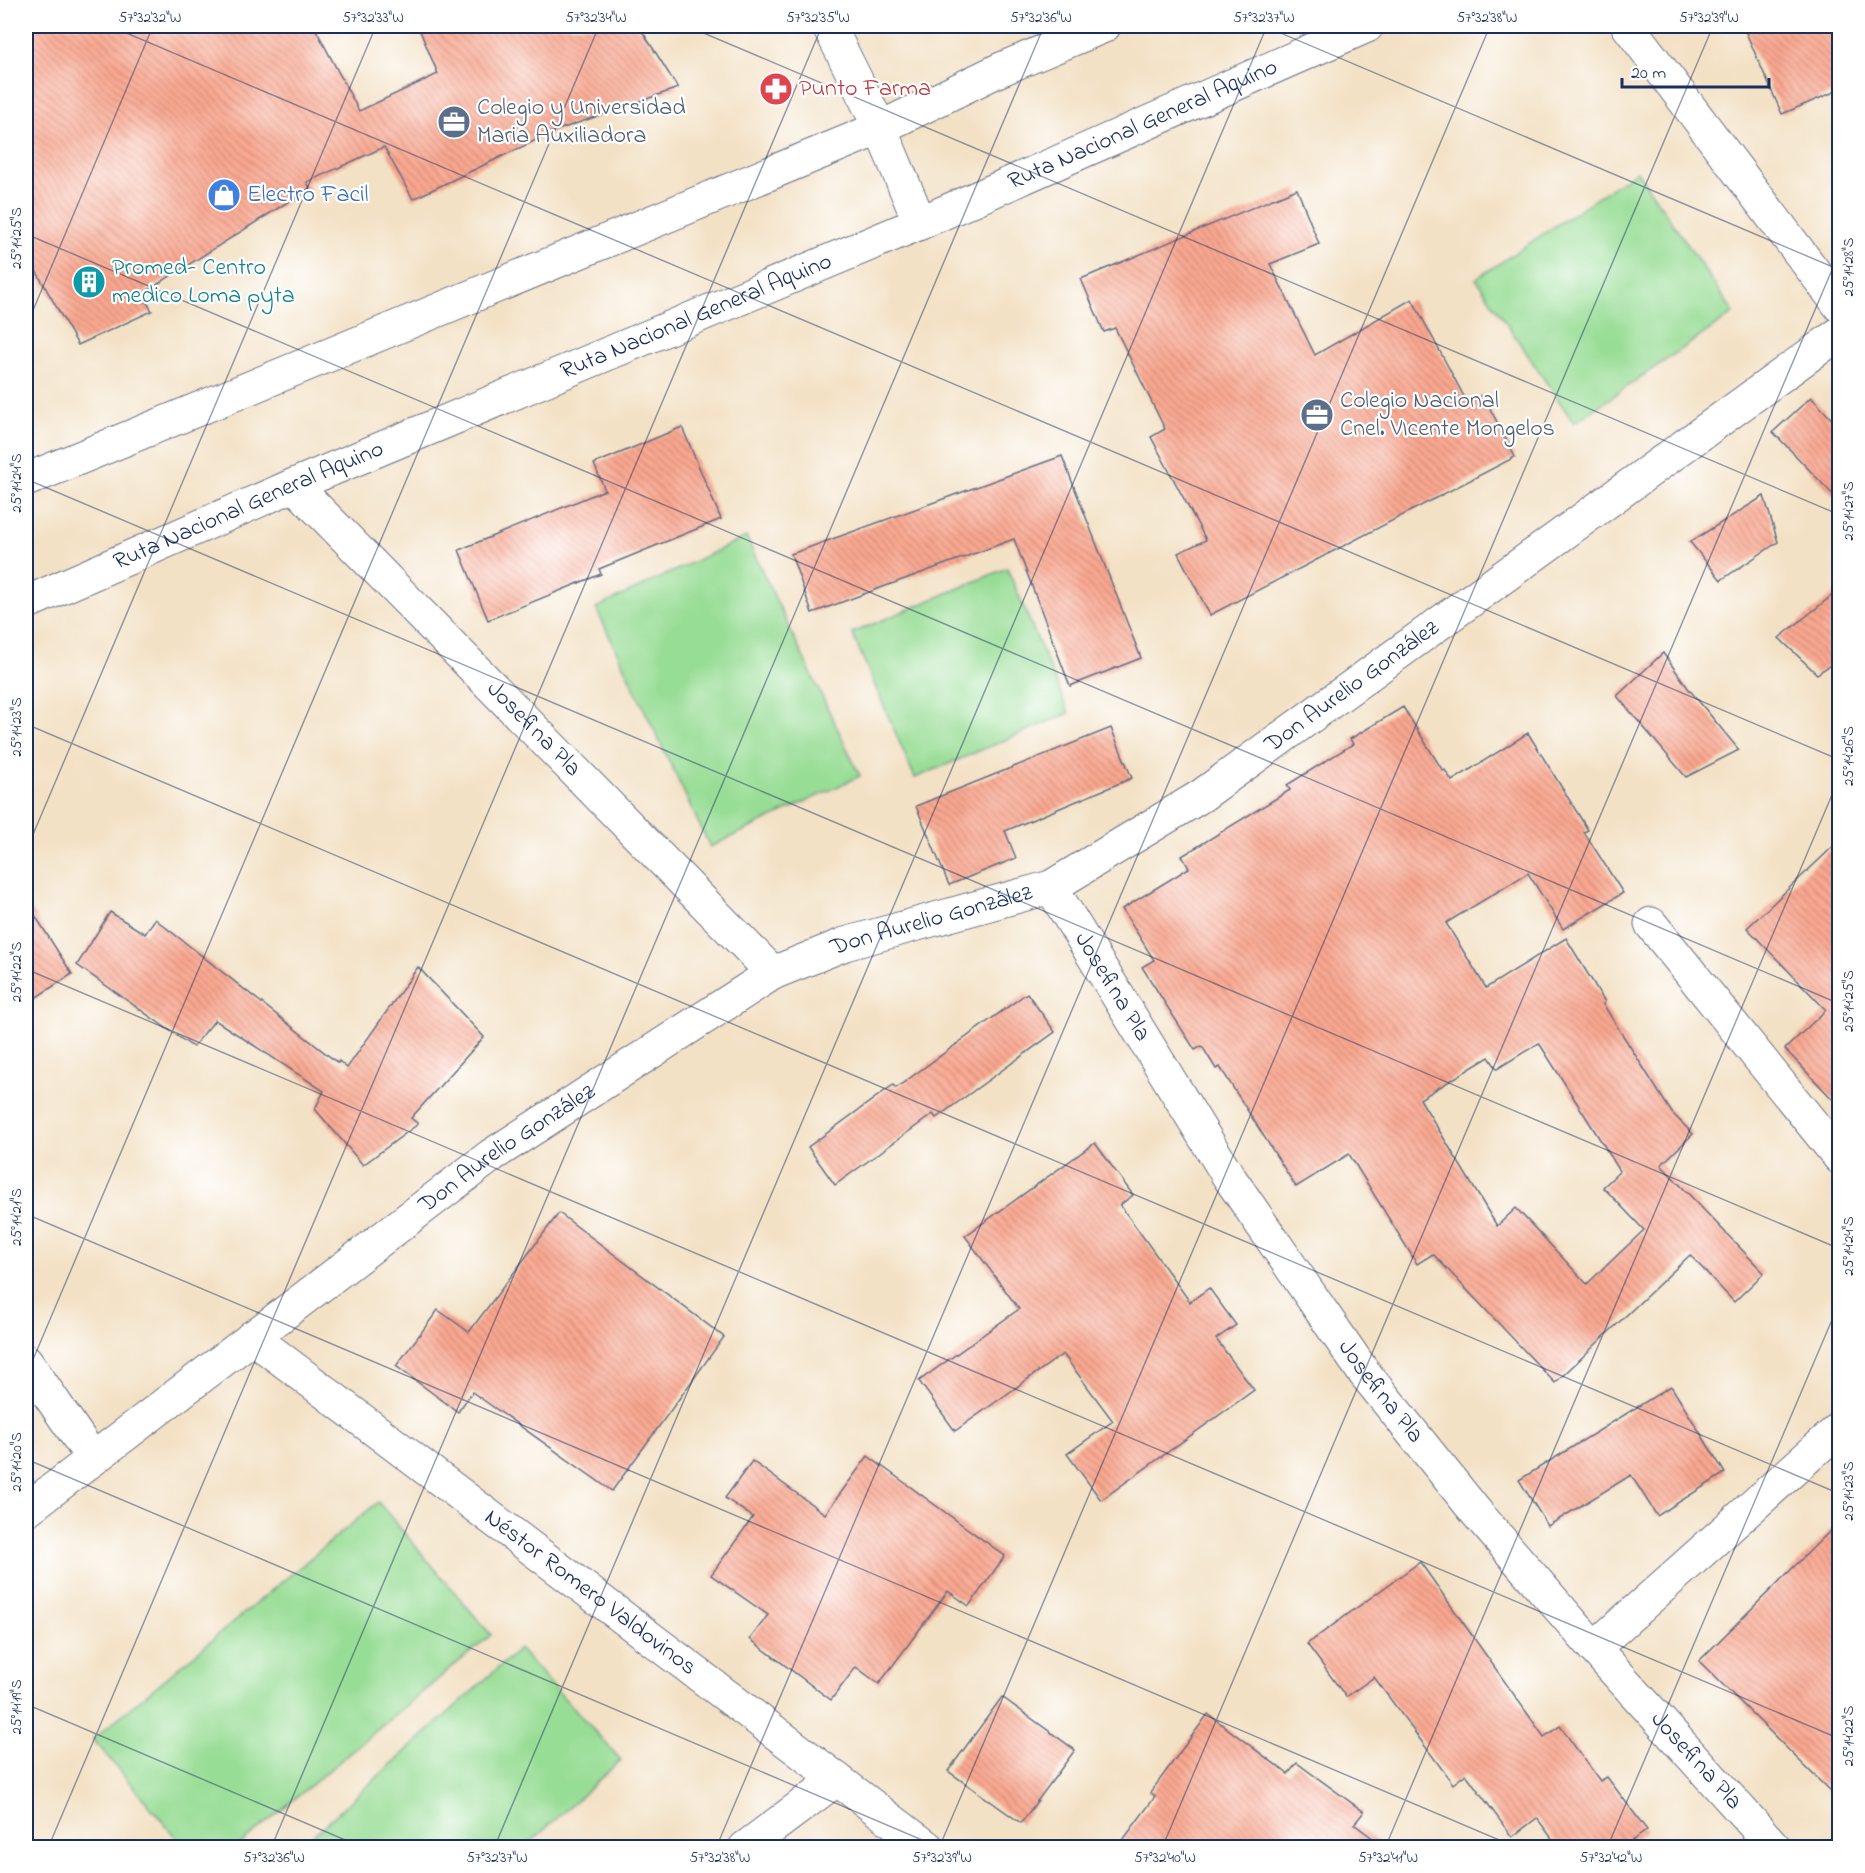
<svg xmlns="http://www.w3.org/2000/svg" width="1865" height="1873" font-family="'Indie Flower',sans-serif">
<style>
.pitch{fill:#98dd95;stroke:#5a867a;stroke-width:1.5}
.building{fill:url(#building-back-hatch);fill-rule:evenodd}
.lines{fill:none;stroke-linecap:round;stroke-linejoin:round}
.minor-casing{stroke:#676d82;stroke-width:35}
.tertiary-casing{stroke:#676d82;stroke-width:35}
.trunk-casing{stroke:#676d82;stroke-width:35}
.minor{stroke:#fff;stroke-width:33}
.tertiary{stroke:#fff;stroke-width:33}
.trunk{stroke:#fff;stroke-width:33}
.ticks{fill:none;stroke:#1b2f5e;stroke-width:1.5;stroke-opacity:0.45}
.labels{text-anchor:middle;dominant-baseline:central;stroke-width:4.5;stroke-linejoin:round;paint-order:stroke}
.health-label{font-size:24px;fill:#be3a42;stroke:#fff;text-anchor:start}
.service-label{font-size:24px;fill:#4e5e75;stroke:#fff;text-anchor:start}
.street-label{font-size:24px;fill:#1b2f5e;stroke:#fff}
.shop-label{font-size:24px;fill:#366cbe;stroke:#fff;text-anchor:start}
.culture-label{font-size:24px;fill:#0d838f;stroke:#fff;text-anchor:start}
.neatline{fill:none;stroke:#1b2f5e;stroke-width:2}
.ticks-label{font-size:15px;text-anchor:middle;fill:#1b2f5e}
</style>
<defs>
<pattern id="building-back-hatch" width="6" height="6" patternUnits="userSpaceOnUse" patternTransform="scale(1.5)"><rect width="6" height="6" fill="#fba890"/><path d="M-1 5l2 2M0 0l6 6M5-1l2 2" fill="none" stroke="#ca8979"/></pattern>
</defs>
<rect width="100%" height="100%" fill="#fff"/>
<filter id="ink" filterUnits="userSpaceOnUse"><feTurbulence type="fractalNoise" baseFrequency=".0167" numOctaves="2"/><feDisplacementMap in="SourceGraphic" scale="12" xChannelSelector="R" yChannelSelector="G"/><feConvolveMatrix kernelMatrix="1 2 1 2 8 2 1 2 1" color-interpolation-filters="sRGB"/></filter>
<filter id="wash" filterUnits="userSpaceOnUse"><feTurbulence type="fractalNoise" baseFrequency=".008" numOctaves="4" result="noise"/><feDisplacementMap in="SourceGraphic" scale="24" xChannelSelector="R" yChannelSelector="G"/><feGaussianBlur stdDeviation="1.35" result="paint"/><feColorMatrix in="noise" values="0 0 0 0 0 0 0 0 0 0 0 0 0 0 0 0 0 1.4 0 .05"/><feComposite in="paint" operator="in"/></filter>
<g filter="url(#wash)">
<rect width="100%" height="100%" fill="#f3e1c5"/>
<g class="pitch">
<path d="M1637,171L1734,313L1574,423L1476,279Z"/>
<path d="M746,537L860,776L710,847L596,608Z"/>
<path d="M1007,568L1069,713L915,778L852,633Z"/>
<path d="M378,1502L491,1635L237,1847H184L93,1739Z"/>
<path d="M519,1649L621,1760L525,1847H300Z"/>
</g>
<g id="blocks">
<g class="building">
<path d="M26,26H314L359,111L438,74L418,26H639L678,88L555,131L413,199L384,147L307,182L310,188L142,294L152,311L78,345L26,253Z"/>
<path d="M1743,26H1839V90L1782,114Z"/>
<path d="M1297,189L1319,244L1270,264L1315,355L1412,299L1467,402L1483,395L1515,457L1210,615L1178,553L1206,540L1151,437L1165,429L1115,328L1104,332L1081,279Z"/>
<path d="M1811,397L1839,427V501L1773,432Z"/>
<path d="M682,427L721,519L599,569L601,574L488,620L459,550L605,490L594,464Z"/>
<path d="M1062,456L1141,658L1070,686L1014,539L812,613L791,554Z"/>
<path d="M1764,496L1778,542L1721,580L1690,542Z"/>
<path d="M1839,590V659L1817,674L1779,638Z"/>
<path d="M1663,653L1688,688L1739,750L1686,777L1617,696Z"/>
<path d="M1403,707L1443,771L1445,770L1452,781L1528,733L1588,830L1584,832L1623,893L1563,929L1528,873L1446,923L1486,988L1566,938L1605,1002L1603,1004L1672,1113L1693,1134L1661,1165L1764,1273L1734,1302L1690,1255L1555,1383L1433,1254L1417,1264L1349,1154L1296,1187L1220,1067L1216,1069L1202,1046L1195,1050L1142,967L1154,960L1122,909L1189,868L1182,856L1290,790L1287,785L1353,744L1350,739ZM1539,1043L1620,1171L1603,1187L1644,1230L1587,1284L1516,1208L1497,1226L1420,1099L1489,1057L1497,1069Z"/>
<path d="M1111,728L1132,778L1005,831L1016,858L949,885L916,806Z"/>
<path d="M1839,841V1106L1785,1049L1826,1010L1747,928Z"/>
<path d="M26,901L72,974L26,1004Z"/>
<path d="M110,912L145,934L155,919L338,1063L339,1061L347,1068L418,967L484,1037L411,1118L418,1124L363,1165L315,1109L324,1091L215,1020L193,1047L77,965Z"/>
<path d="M1027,993L1055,1032L936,1118L933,1114L835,1185L808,1147L893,1085L896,1088Z"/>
<path d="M1095,1143L1133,1195L1120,1205L1190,1302L1209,1288L1236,1325L1216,1339L1254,1390L1101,1500L1067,1454L1113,1421L1063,1354L955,1431L919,1381L1019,1309L965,1236Z"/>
<path d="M559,1213L724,1337L612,1491L472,1392L458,1412L396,1366L438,1310L469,1332Z"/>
<path d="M1671,1386L1725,1473L1657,1516L1631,1475L1548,1526L1519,1480Z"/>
<path d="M868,1456L1005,1556L969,1606L948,1591L879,1684L856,1667L831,1700L750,1639L768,1615L711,1575L753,1517L725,1498L752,1461L825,1514Z"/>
<path d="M1839,1522V1800L1699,1661Z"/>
<path d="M1420,1562L1544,1737L1560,1726L1600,1781L1607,1777L1647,1830L1623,1848H1559L1537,1818L1512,1837L1466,1774L1453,1784L1374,1677L1346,1697L1307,1644Z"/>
<path d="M1002,1697L1075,1750L1021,1823L948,1771Z"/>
<path d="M1208,1714L1288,1774L1297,1763L1364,1812L1354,1824L1386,1848H1117L1155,1797L1150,1793Z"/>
</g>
</g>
</g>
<g filter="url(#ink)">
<use href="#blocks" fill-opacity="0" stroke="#676d82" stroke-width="1.5"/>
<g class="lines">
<g class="minor-casing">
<g id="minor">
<path d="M1628,26L1840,306"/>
<path id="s1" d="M294,485L773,973"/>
<path id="s2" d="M1051,887L1229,1177L1362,1370L1476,1512L1594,1648L1775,1848"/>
<path d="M1651,924L1840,1158"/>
<path id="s3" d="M252,1337L928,1848"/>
<path d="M26,1361L93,1459"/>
<path id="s4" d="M26,1510L492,1155L773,973L845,944L1051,887L1201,796L1840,333"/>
<path d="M1594,1648L1840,1428"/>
<path d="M745,1848L837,1779"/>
</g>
</g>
<g class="tertiary-casing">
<path id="tertiary" d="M829,26L880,128L920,223"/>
</g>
<g class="trunk-casing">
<g id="trunk">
<path d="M26,480L880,128L999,70L1104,26"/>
<path id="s5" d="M26,603L294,485L920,223L1367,26"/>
</g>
</g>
<use href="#minor" class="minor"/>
<use href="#tertiary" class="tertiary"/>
<use href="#trunk" class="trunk"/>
</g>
</g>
<path class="ticks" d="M110,26L1840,760M687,26L1840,515M1264,26L1840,270M26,234L1840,1004M26,327L153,26M26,479L1840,1249M26,724L1840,1494M26,851L376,26M26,969L1840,1739M26,1214L1518,1848M26,1376L599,26M26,1459L941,1848M26,1704L364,1848M48,1848L822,26M271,1848L1044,26M494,1848L1267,26M716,1848L1490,26M939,1848L1713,26M1162,1848L1840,251M1385,1848L1840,776M1607,1848L1840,1301M1830,1848L1840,1825"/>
<defs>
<g id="pharmacy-disc" transform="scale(1.725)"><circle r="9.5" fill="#e0444e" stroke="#fff"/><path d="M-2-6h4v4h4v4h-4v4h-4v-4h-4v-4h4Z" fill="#fff"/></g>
<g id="office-disc" transform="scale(1.725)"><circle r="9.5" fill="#5c6f8a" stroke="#fff"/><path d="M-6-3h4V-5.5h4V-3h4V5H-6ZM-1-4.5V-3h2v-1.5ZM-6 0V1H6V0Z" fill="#fff"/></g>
<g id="shop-disc" transform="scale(1.725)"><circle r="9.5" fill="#3f7fe0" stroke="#fff"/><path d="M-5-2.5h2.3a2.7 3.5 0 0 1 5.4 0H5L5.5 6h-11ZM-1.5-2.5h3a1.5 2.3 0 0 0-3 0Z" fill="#fff"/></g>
<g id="building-disc" transform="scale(1.725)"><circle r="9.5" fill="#0f9aa8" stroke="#fff"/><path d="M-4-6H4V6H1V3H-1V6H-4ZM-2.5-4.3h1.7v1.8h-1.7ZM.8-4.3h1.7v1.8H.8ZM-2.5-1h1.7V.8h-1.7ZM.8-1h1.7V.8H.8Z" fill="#fff"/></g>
</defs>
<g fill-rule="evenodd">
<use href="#pharmacy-disc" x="776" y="89"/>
<use href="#office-disc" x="454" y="122"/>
<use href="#shop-disc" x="224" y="195"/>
<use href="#building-disc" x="89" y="282"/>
<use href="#office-disc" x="1317" y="415"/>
</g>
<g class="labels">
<g class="health-label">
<text x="799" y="89">Punto Farma</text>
</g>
<g class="service-label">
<text x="477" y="108">Colegio y Universidad<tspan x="477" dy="28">Maria Auxiliadora</tspan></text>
<text x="1340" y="401">Colegio Nacional<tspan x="1340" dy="28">Cnel. VIcente Mongelos</tspan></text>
</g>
<g class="street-label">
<text stroke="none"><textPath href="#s5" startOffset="1215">Ruta Nacional General Aquino</textPath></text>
<text stroke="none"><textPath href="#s5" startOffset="729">Ruta Nacional General Aquino</textPath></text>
<text stroke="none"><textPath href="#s5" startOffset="243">Ruta Nacional General Aquino</textPath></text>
<text stroke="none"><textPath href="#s4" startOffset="1574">Don Aurelio González</textPath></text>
<text stroke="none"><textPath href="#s1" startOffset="342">Josefina Pla</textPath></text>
<text stroke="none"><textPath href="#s4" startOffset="1088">Don Aurelio González</textPath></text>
<text stroke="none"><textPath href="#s2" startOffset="117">Josefina Pla</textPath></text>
<text stroke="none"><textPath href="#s4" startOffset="602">Don Aurelio González</textPath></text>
<text stroke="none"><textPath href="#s2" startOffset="603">Josefina Pla</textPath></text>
<text stroke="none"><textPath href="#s3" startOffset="424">Néstor Romero Valdovinos</textPath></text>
<text stroke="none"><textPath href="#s2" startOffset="1089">Josefina Pla</textPath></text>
</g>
<g class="shop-label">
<text x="247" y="195">Electro Facil</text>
</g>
<g class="culture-label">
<text x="112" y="268">Promed- Centro<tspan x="112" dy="28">medico Loma pyta</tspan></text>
</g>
</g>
<rect width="1865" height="1873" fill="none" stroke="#fff" stroke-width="66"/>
<path d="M1622 78v9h147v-9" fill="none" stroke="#1b2f5e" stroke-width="3"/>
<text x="1631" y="78" font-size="18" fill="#1b2f5e" stroke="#ffffff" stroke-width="4.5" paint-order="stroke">20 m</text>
<rect x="33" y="33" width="1799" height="1807" class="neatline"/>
<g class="ticks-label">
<text x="150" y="22">57°32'32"W</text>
<text x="373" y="22">57°32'33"W</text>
<text x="596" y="22">57°32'34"W</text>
<text x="818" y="22">57°32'35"W</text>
<text x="1041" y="22">57°32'36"W</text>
<text x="1264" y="22">57°32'37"W</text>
<text x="1487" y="22">57°32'38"W</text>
<text x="1709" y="22">57°32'39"W</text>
<text transform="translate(16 238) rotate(-90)" y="5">25°14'25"S</text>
<text transform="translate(1848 267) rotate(-90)" y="5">25°14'28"S</text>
<text transform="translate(16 483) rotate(-90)" y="5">25°14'24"S</text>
<text transform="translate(1848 511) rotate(-90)" y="5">25°14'27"S</text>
<text transform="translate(16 727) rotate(-90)" y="5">25°14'23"S</text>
<text transform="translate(1848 756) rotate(-90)" y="5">25°14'26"S</text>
<text transform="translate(16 972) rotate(-90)" y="5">25°14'22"S</text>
<text transform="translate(1848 1001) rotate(-90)" y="5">25°14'25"S</text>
<text transform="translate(16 1217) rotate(-90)" y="5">25°14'21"S</text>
<text transform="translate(1848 1246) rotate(-90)" y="5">25°14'24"S</text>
<text transform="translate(16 1462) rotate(-90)" y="5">25°14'20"S</text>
<text transform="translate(1848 1491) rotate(-90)" y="5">25°14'23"S</text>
<text transform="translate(16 1707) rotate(-90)" y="5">25°14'19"S</text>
<text transform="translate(1848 1736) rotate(-90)" y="5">25°14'22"S</text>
<text x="274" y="1862">57°32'36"W</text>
<text x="497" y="1862">57°32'37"W</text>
<text x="720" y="1862">57°32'38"W</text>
<text x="942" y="1862">57°32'39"W</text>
<text x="1165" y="1862">57°32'40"W</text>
<text x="1388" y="1862">57°32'41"W</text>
<text x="1611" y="1862">57°32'42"W</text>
</g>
</svg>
